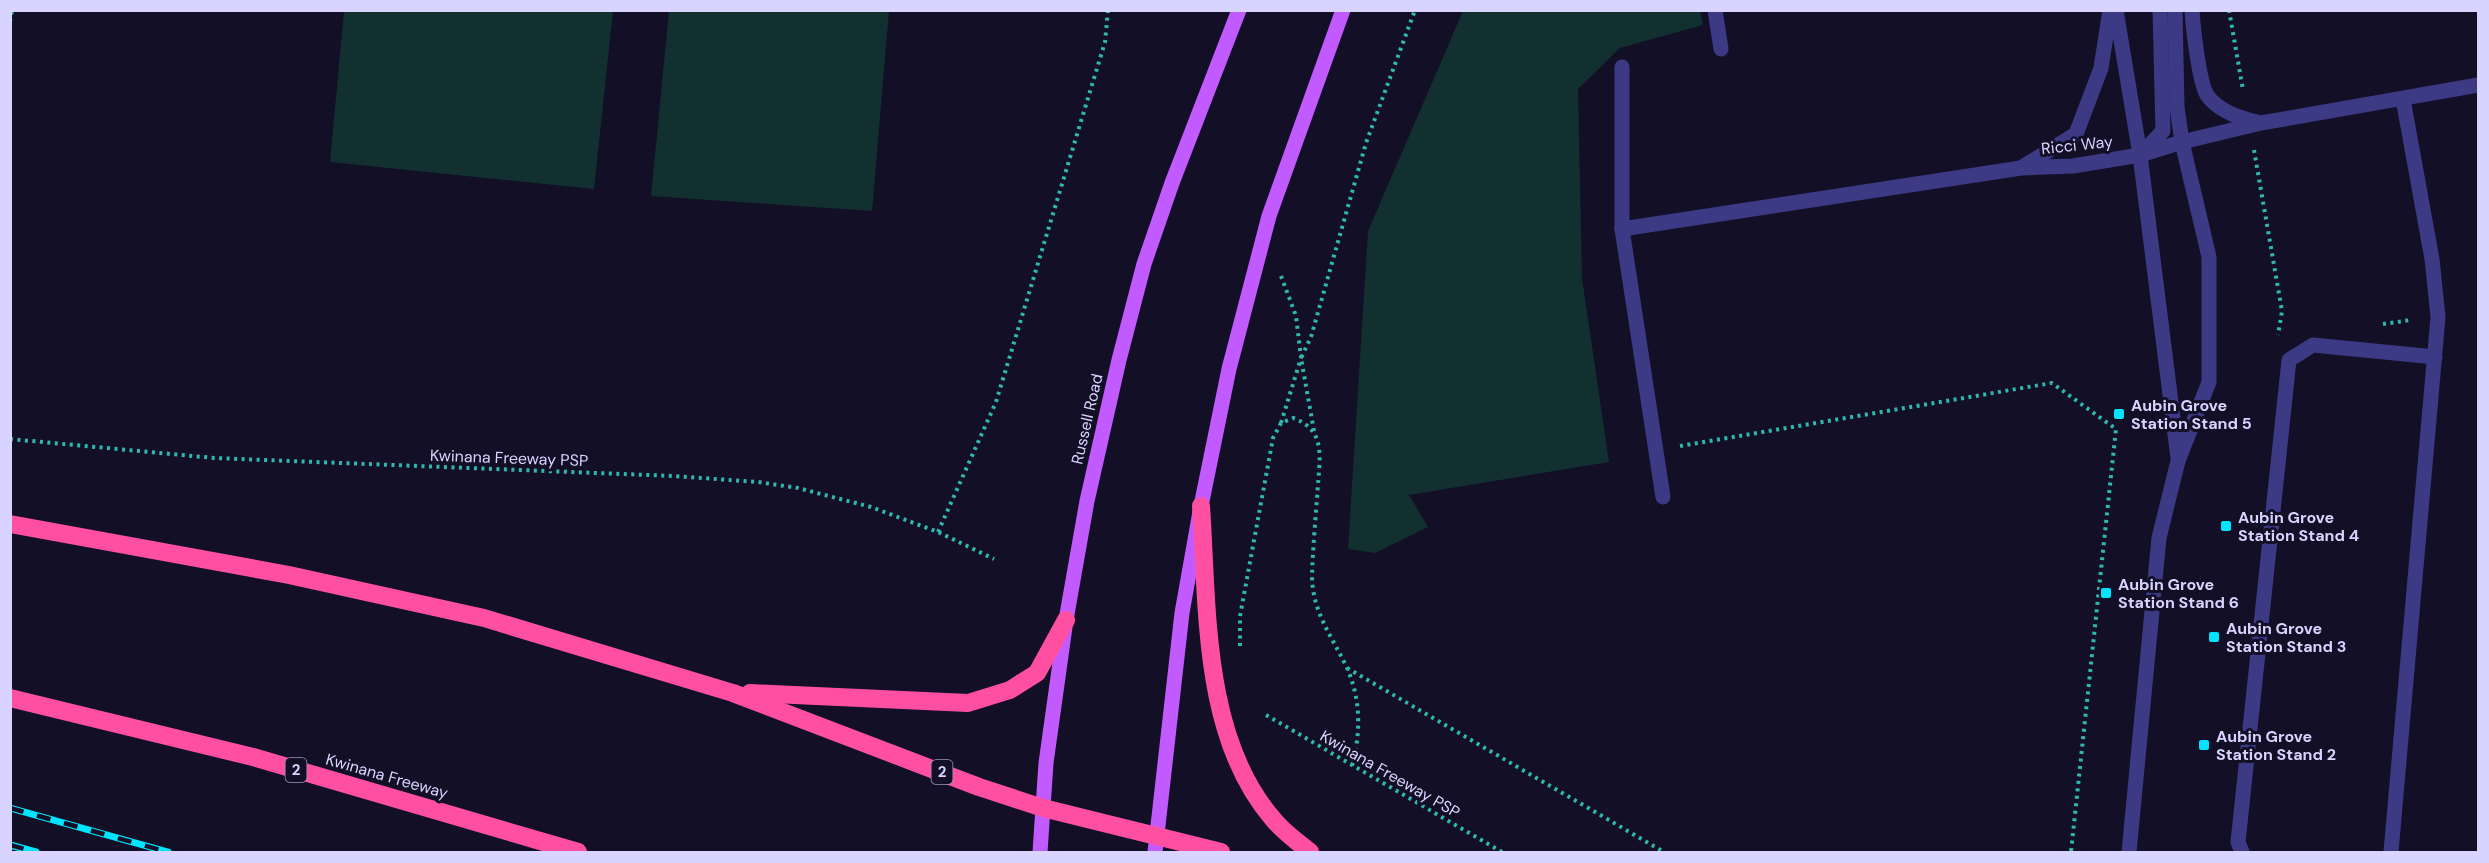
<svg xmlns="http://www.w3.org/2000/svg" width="2489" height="863" font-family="'DM Sans',sans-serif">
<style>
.green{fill:#12302f}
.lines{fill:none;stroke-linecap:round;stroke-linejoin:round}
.path{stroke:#2fb8b0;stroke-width:4;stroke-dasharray:3 4.5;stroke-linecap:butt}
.minor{stroke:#3d3a85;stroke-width:15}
.major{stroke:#c25bff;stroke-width:15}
.highway{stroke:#ff4fa3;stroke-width:18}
.rail-casing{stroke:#00e5ff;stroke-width:7}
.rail{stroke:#130f26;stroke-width:4.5;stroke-dasharray:14;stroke-linecap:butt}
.poi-dot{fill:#00e5ff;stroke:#130f26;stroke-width:2}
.labels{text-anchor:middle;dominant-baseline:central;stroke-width:6;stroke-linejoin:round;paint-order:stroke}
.shield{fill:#130f26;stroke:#9e99be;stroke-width:1.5}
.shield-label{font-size:15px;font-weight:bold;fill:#d9d4ff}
.street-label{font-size:16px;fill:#d9d4ff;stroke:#130f26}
.poi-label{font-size:16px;font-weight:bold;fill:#d9d4ff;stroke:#130f26;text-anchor:start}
</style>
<rect width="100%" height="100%" fill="#130f26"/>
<g class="green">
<path d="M344,11H613L594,189L330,162Z"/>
<path d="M669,11H889L872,211L651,196Z"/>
<path d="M1463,11H1700L1703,25L1620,48L1578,89L1582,278L1609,462L1409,495L1428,527L1375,553L1348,549L1368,231Z"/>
</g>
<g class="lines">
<g class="path">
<path d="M2229,10L2243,90"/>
<path d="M10,22L12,10"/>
<path d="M2254,150L2282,311L2278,335"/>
<path d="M1281,276L1296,316L1301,358L1281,423"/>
<path d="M2383,324L2411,320"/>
<path d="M1314,431L1301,358L1311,337L1366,143L1415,10"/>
<path d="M10,439L214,458L673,476L758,482L798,488L871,507L938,532L994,559"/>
<path d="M1680,446L2052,383L2116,429L2071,852"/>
<path d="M938,532L996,402L1105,42L1108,10"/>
<path d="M1240,646V616L1273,438L1281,423L1293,418C1305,422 1315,430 1318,443C1321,455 1319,471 1318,484C1316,514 1313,545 1312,575C1312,612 1332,636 1347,668C1361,700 1361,732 1352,766"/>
<path d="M1347,668L1664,852"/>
<path d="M1266,715L1502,852"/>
</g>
<g class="minor">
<path d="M1715,10L1721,49"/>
<path d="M2116,10L2140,155L2178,458"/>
<path d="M2192,10C2193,27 2199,82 2207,95C2218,111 2239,118 2257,122"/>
<path d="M1622,67V229L1663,497"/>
<path d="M2142,153L2163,131L2160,10"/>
<path d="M2024,166L2076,134L2101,68L2110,10"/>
<path d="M1622,229L2021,168L2073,166L2140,155L2182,142L2261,123L2478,85"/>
<path d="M2129,852L2159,538L2178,461L2209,382V257L2182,142L2177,107L2175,10"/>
<path d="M2242,852L2238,842L2289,360L2313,345L2435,357"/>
<path d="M2391,852L2438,317L2432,259L2403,99"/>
</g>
<g class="major">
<path d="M1040,852L1046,763L1066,620L1087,501L1119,360L1144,264L1172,183L1239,10"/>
<path d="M1155,852L1182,613L1201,506L1229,369L1269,216L1343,10"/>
</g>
<g class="highway">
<path d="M1201,506C1208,608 1202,737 1273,819C1283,832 1298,842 1310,852"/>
<path d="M10,524L289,575L484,618L733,693L979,787L1043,808L1221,852"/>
<path d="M750,693L968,703L1010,690L1037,673L1066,620"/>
<path d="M10,698L253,757L578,852"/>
</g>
<g class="rail-casing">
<g id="rail">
<path d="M10,808L168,852"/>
<path d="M10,845L36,852"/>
</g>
</g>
<use href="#rail" class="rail"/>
</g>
<g class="poi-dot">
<rect x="2113" y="408" width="12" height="12" rx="3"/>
<rect x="2220" y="520" width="12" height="12" rx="3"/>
<rect x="2100" y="587" width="12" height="12" rx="3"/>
<rect x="2208" y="631" width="12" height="12" rx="3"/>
<rect x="2198" y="739" width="12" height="12" rx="3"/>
</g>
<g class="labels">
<g class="shield">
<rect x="285.5" y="758" width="21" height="24" rx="4.5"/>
<rect x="931.5" y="760" width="21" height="24" rx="4.5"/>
</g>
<g class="shield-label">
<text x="296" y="770">2</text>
<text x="942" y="772">2</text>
</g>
<g class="street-label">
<text transform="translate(2077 145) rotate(-6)">Ricci Way</text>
<text transform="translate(1087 419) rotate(-77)">Russell Road</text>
<text transform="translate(509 458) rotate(2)">Kwinana Freeway PSP</text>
<text transform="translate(1390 774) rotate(30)">Kwinana Freeway PSP</text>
<text transform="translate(387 776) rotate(16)">Kwinana Freeway</text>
</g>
<g class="poi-label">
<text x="2131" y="405">Aubin Grove<tspan x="2131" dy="18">Station Stand 5</tspan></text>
<text x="2238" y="517">Aubin Grove<tspan x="2238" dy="18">Station Stand 4</tspan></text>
<text x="2118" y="584">Aubin Grove<tspan x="2118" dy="18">Station Stand 6</tspan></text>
<text x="2226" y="628">Aubin Grove<tspan x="2226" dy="18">Station Stand 3</tspan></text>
<text x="2216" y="736">Aubin Grove<tspan x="2216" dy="18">Station Stand 2</tspan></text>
</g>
</g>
<rect width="2489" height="863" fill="none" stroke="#d9d4ff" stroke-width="24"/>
</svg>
